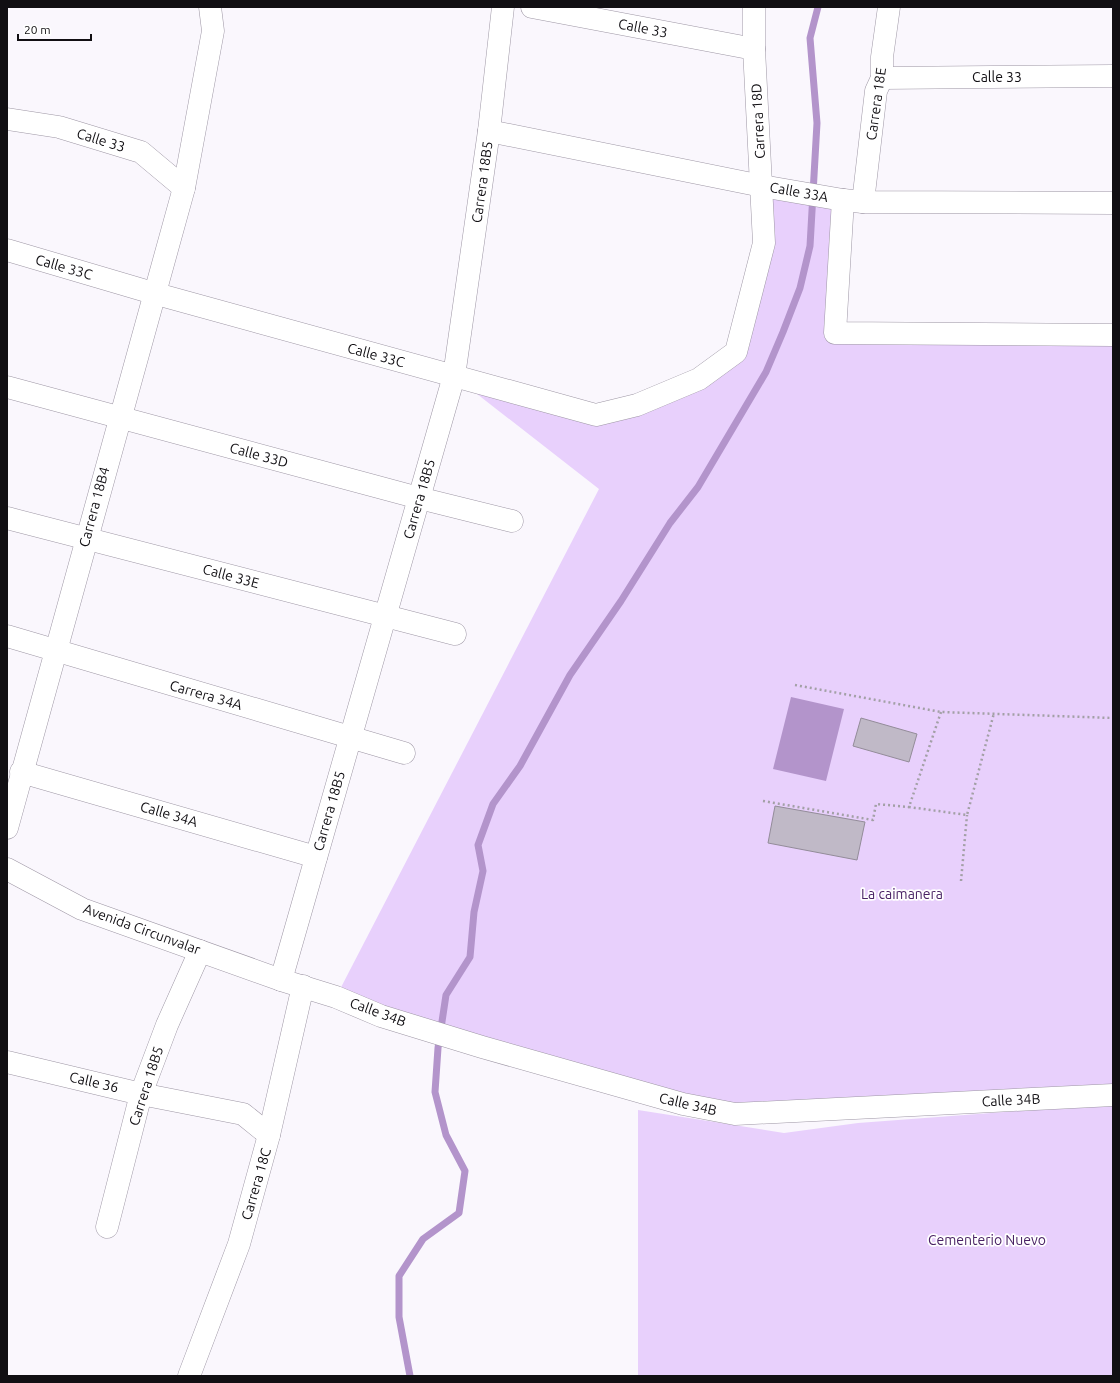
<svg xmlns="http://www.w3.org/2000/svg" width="1120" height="1383" font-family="Ubuntu,sans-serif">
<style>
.green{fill:#e8d0fc}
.water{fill:#b394cb}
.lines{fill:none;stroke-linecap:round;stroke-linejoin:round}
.stream{stroke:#b394cb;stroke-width:7}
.building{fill:#c0b9c7;stroke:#938c99}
.minor-casing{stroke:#9e97a5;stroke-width:23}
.secondary-casing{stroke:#9e97a5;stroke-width:23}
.path{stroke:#a3a0a6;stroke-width:2.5;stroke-dasharray:2 3;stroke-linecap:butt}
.minor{stroke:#fff;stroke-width:22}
.secondary{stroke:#fff;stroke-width:22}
.labels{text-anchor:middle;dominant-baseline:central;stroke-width:3.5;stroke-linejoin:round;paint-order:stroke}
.street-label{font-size:14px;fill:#110f13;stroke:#fff}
.park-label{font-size:14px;fill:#4a2365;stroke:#fff}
</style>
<rect width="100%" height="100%" fill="#faf7fd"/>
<g class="green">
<path d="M762,186L843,200L835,333L1113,335V1095L735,1114L336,997L599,489L454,376L596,415L736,352L764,243Z"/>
<path d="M1113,1104V1376H638V1110L784,1133L858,1123Z"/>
</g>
<path class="water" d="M791,697L844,709L826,781L773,769Z"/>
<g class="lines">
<path class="stream" d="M410,1376L399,1317V1276L423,1239L459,1213L465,1171L446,1135L435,1092L438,1048L446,995L470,957L474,912L483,871L478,845L493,804L520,766L570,675L621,601L670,523L698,487L766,372L783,332L800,288L810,246L817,123L810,38L818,7"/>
</g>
<g class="building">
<path d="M861,718L917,734L909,762L853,746Z"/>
<path d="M775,806L865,822L857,860L768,843Z"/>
</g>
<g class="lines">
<g class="minor-casing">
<g id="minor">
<path d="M532,7L754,49"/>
<path d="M882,78L1113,76"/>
<path d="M7,119L59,127L141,152L184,188"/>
<path d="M489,131L762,186L843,200L863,202L1113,203"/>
<path d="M843,200L835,333L1113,335"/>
<path d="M863,202L876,91L882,78V57L889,7"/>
<path d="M7,250L153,293L596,415L637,405L699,379L736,352L764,243L754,49V7"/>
<path d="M7,387L419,498L512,521"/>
<path d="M7,518L455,634"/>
<path d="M7,636L404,753"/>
<path d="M21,772L316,857"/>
<path d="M7,828L184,188L213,31L210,7"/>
<path d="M281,980L454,376L489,131L503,7"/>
<path d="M7,1062L141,1094L243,1114L269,1135"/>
<path d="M107,1227L141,1094L167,1025L200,951"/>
<path d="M189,1376L239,1244L269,1135L303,986"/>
</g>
</g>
<g class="secondary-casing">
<path id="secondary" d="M7,869L82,909L281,980L336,997L381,1016L482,1047L683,1104L735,1114L1113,1095"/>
</g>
<g class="path">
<path d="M795,685L941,712L1113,718"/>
<path d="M941,712L909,807L967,815L994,713"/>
<path d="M763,801L873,820L876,804L909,807"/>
<path d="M961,881L967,815"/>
</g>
<use href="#minor" class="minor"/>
<use href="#secondary" class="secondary"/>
</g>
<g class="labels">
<g class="street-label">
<text transform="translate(643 28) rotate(11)">Calle 33</text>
<text x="997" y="77">Calle 33</text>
<text transform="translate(876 104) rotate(-82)">Carrera 18E</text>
<text transform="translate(758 121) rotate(-93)">Carrera 18D</text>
<text transform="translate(101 140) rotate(17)">Calle 33</text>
<text transform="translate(482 182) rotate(-82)">Carrera 18B5</text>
<text transform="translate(799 192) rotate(10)">Calle 33A</text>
<text transform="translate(64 267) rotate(16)">Calle 33C</text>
<text transform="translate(376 355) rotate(15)">Calle 33C</text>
<text transform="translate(259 455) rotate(15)">Calle 33D</text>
<text transform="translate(419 499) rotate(-74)">Carrera 18B5</text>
<text transform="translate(94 507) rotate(-75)">Carrera 18B4</text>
<text transform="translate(231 576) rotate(15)">Calle 33E</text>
<text transform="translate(206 695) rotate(16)">Carrera 34A</text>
<text transform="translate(329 811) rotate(-74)">Carrera 18B5</text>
<text transform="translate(169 814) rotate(16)">Calle 34A</text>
<text transform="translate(142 929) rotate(20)">Avenida Circunvalar</text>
<text transform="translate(378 1012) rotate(20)">Calle 34B</text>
<text transform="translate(94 1082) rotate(13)">Calle 36</text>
<text transform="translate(146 1086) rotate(-72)">Carrera 18B5</text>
<text transform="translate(1011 1100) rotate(-3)">Calle 34B</text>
<text transform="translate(688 1104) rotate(13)">Calle 34B</text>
<text transform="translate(256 1184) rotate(-74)">Carrera 18C</text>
</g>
<g class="park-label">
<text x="902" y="894">La caimanera</text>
<text x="987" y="1240">Cementerio Nuevo</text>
</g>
</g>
<rect width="1120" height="1383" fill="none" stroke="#110f13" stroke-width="16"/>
<path d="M18 34v6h73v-6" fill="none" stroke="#110f13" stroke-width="2"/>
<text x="24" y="34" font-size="12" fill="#110f13" stroke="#ffffff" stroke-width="3" paint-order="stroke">20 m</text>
</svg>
